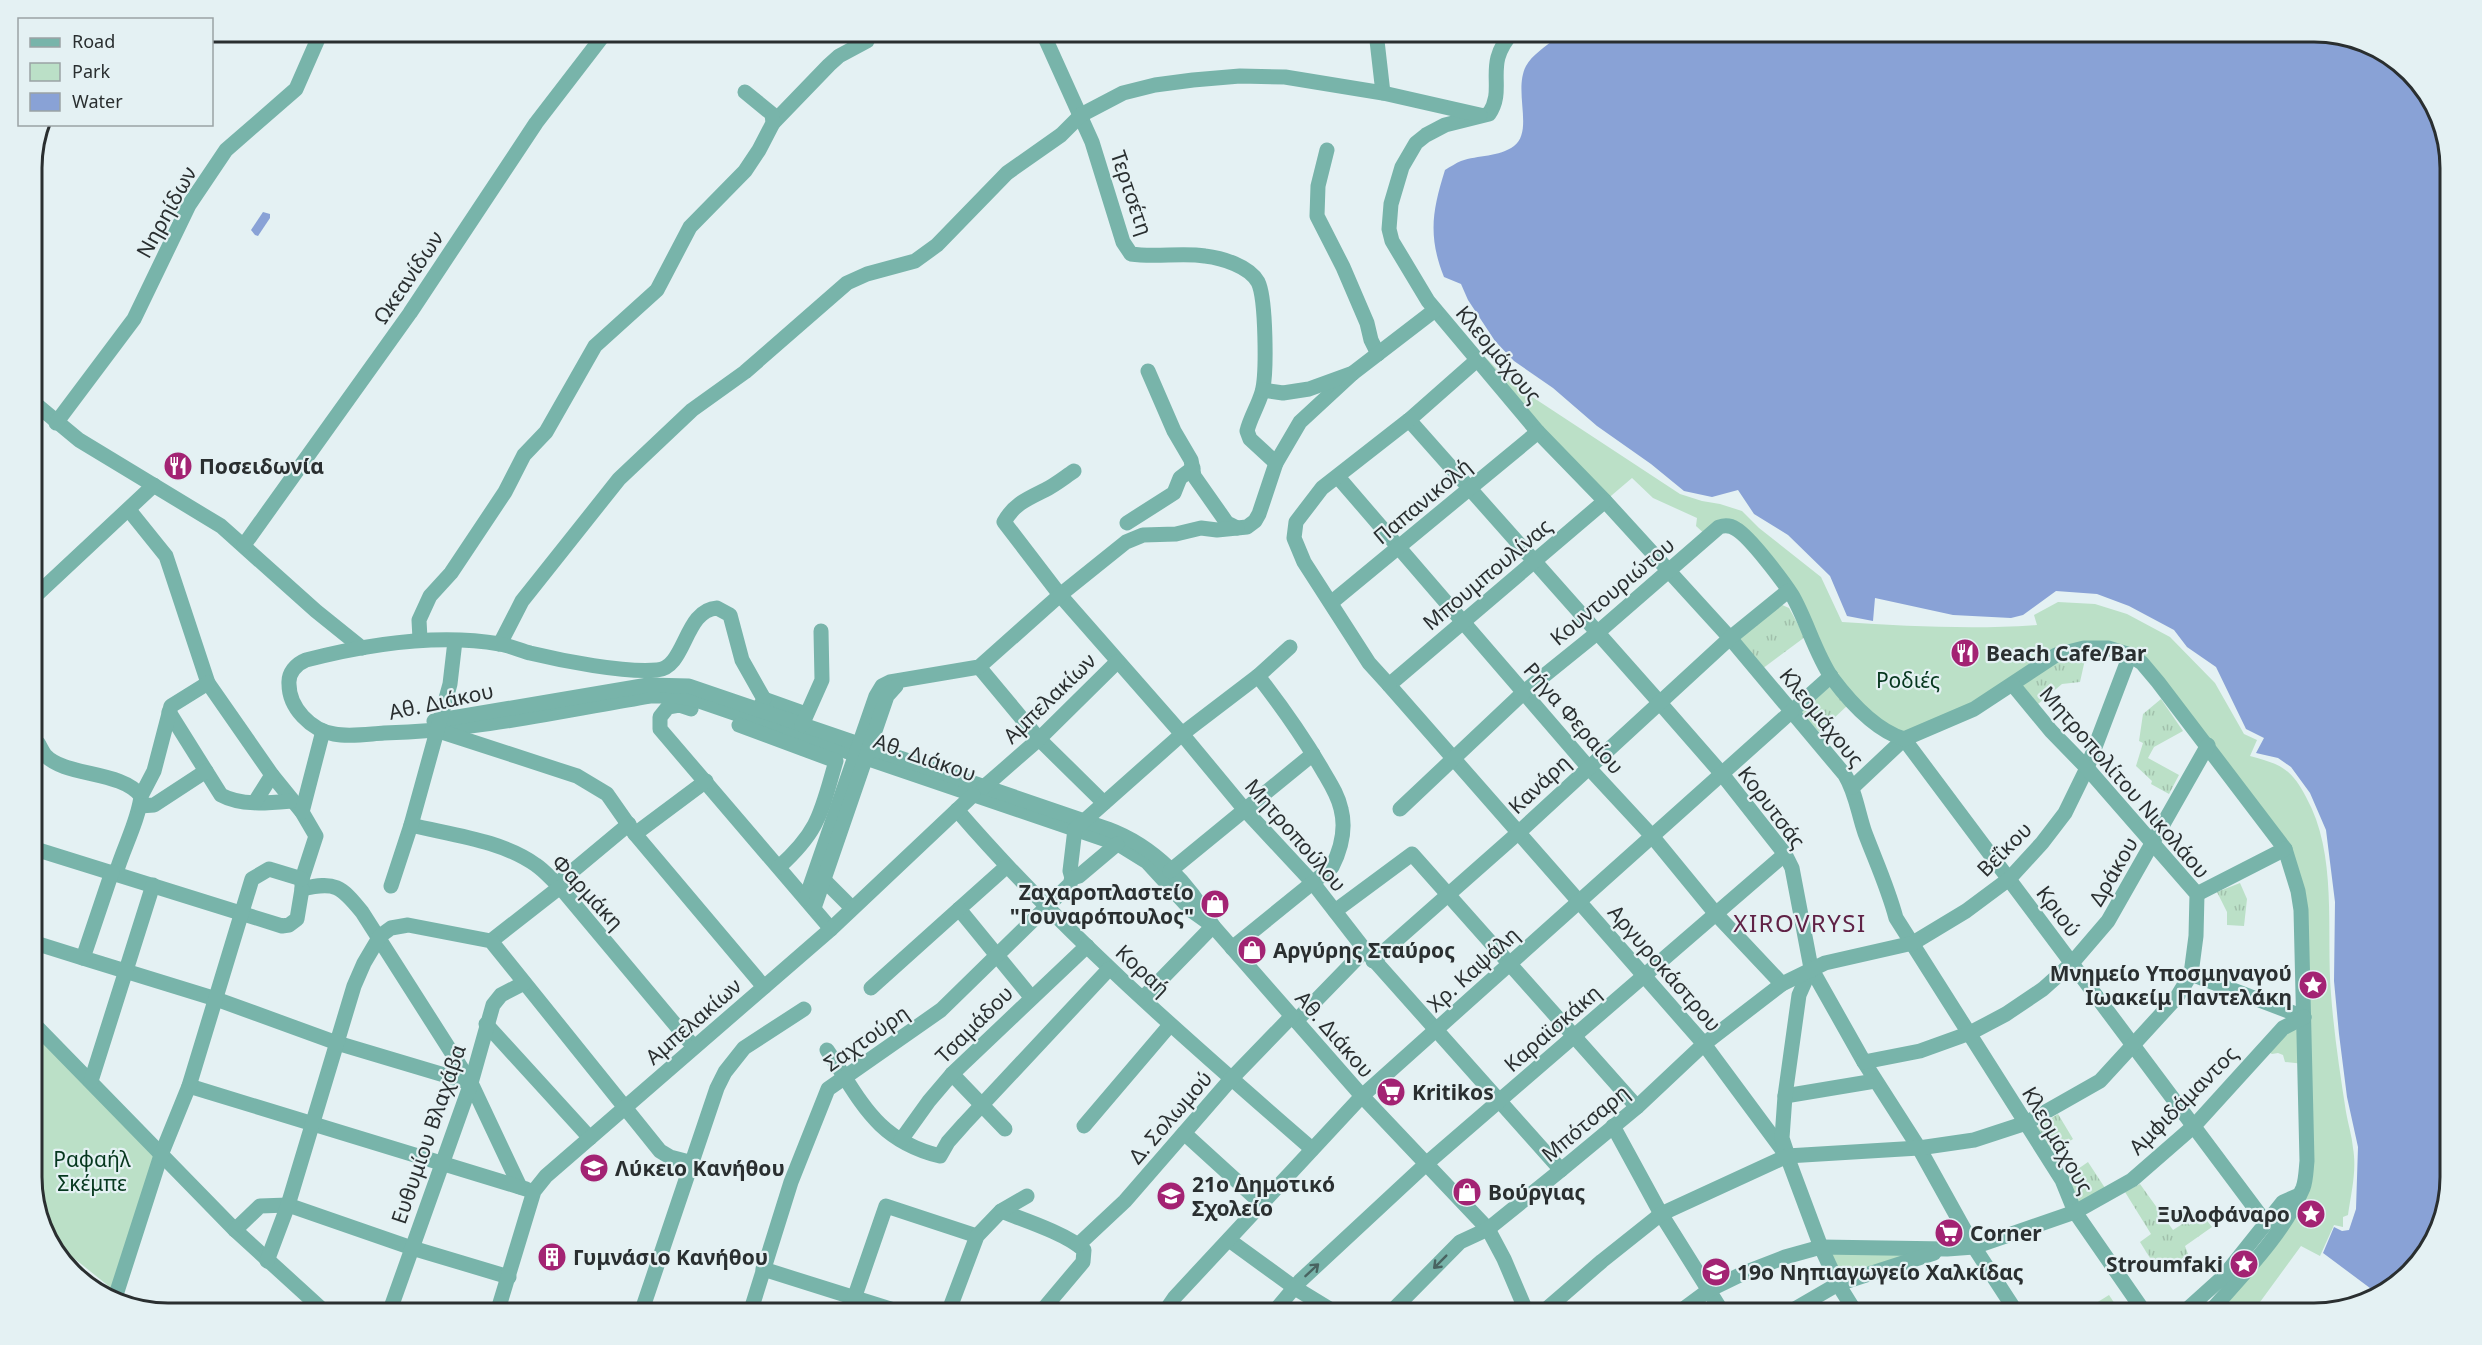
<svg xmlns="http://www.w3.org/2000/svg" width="2482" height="1345" font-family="'Noto Sans',sans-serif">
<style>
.grass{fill:url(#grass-tufts)}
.park{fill:#bbe0c7}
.water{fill:#89a2d6}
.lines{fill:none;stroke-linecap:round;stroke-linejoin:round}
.minor{stroke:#78b4aa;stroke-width:15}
.oneway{stroke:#496461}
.labels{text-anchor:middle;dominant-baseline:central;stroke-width:4.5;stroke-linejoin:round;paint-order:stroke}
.street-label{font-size:21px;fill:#2a2f30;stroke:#e4f1f3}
.poi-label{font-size:21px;font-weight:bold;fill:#2a2f30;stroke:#e4f1f3;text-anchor:start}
.park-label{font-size:21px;fill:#06371e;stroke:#e4f1f3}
.quarter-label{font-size:24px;letter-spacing:1.5px;fill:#602246;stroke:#e4f1f3}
.rim{fill:none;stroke:#2a2f30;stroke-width:3}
</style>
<defs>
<pattern id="grass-tufts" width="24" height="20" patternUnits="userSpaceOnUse" patternTransform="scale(1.5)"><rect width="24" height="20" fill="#bbe0c7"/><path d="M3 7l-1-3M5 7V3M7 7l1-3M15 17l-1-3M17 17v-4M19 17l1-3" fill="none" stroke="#a1c0ab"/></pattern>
</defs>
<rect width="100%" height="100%" fill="#e4f1f3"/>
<g class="grass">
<path d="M1780,604L1789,608L1805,637L1762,669L1737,640Z"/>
<path d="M2056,655H2086L2080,682L2062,684L2038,704L2018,681Z"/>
<path d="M1832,685L1848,705L1819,732L1800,712Z"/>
<path d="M2161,699L2183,731L2154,747L2148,758L2179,775L2169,794L2151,784L2152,781L2136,766L2143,743L2139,741L2143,714Z"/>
<path d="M2240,883L2247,899L2244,926L2227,925V912L2217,892Z"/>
<path d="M2058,1114L2073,1139L2047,1156L2031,1131Z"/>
<path d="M2088,1162L2105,1188L2075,1212L2062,1180Z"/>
<path d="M2140,1184L2173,1230L2187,1221L2189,1225L2197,1219L2195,1215L2200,1212L2212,1227L2185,1246L2188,1254L2160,1274L2140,1242L2151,1234L2125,1192Z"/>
<path d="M2109,1295L2115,1304L2100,1313H2080Z"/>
</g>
<g class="park">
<path d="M1483,355L1511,383L1680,494L1702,501L1720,504L1742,511L1759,528L1821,577L1842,622C1907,626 1971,630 2037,625L2034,615L2058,602L2095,604L2127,614L2170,637L2215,683L2244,734L2257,740L2250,756C2280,764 2291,768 2306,797C2338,854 2326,931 2331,994C2334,1034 2340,1073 2346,1112C2348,1124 2352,1136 2353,1148C2357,1171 2351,1193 2348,1215L2343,1217V1227L2334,1225L2320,1256L2301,1246L2252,1313H2209L2299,1195L2304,1064L2285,1062L2283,1055L2278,1053L2272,1054L2263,1049L2304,1017L2290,864L2142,663L2084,648L1904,739L1851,701L1792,596L1737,529L1708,537L1696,526L1697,518L1653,498L1632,478L1605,501L1477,360Z"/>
<path d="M32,1022L161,1155L116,1292L50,1239L32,1186Z"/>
<path d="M1821,1247L1947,1249L1838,1284Z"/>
</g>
<g class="water">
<path d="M1558,32H2314L2375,46L2428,92L2450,160V1177L2436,1238L2390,1291L2378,1294L2323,1253L2334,1227L2342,1231L2349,1230L2356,1209L2358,1147L2347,1097L2339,1034L2334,981L2335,902L2326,830L2310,793L2291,767L2278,758L2256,753L2264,738L2246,729L2216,667L2187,647L2174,630L2129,606L2097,594L2056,591L2023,615L2011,618L1953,615L1875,598L1873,621L1847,616L1830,576L1788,535L1754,514L1738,490L1712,497L1684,491L1651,464L1597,426L1553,388L1514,361L1495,341L1468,300L1461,284L1444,277C1428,237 1432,211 1445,170C1450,167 1456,163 1461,161C1478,155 1499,157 1514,146C1534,131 1513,91 1526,66C1532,55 1546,46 1556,38Z"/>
<path d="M263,212L270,214V218L258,236L255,235L251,230Z"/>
</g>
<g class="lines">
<g class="minor">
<path d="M1376,32L1383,93"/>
<path d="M1513,32C1482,65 1507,87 1489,114L1445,125L1426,135L1416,143L1402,167L1391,204L1389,229L1392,241L1428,301L1538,432L1605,501L1730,638L1845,775C1856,793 1858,813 1865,833C1876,862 1888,888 1896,918L2062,1180L2075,1212L2145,1313"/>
<path d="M1046,40L1092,142L1123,242L1131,254C1156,258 1181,252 1205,256C1222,258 1249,266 1258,282C1266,298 1267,375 1262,392C1258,406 1250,418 1247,431L1250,439L1276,463"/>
<path d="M773,123L829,65L839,56L867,41"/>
<path d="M1327,150L1318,186L1317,216L1343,267L1367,323L1371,340L1378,354"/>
<path d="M1148,371L1174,431L1191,460L1194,476L1227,523L1237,528L1247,527L1255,521L1259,514L1276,463L1300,422L1353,373"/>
<path d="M1263,390L1283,393L1309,389L1353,373L1435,310"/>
<path d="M32,401L79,440L221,526L316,611L362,648"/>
<path d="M1409,420L1660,703L1722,774L1785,854L1792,868L1811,968L1864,1062L1919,1148L1974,1247L2017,1313"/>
<path d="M56,423L134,319L189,205L226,150L296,89L321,32"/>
<path d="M1074,471C1065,477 1055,485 1045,490C1027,499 1014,504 1004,522L1060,595L1182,734L1245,810L1313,883L1365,950L1561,1170"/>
<path d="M1338,477L1588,767L1652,836L1716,914L1782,984"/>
<path d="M1605,501L1389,685L1704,1044L1787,1156L1821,1247L1838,1284L1856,1313"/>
<path d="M129,510L166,556L208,683L272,775L302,812L316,836L302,879V889C335,881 341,886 362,912L471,1083L520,1187"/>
<path d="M1127,523L1174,493L1180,478L1193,468"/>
<path d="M244,545L410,313L536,123L606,32"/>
<path d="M32,599L154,485"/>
<path d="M1332,602L1538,432"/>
<path d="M420,639L419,620L430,596L451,573L505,492L524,455L546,432L595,346L657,290L690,227L745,171L759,150L773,123L772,114L745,92"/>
<path d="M500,644L522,601L619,479L692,410L745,372L847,283L867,274L915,261L937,245L1007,173L1061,135L1081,115L1123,93L1155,85L1193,80L1240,76L1285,77L1383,93L1480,115"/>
<path d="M979,667L1039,739L1104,803"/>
<path d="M1389,685L1369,663L1304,562L1294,538L1296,522L1322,488L1409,420L1477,360"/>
<path d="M764,699L806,714"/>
<path d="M691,709L679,705L668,707L660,717V729L831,929"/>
<path d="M758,710L764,699L742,660L730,615L717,608C684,610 686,668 657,670C624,673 563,661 530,653C520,650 510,646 500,644C436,633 368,644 306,660C296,664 288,673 289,684C289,708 311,730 334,734C350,737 368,734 384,733C473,731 562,711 650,696H675L693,699L1118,844L1147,862L1192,911L1213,926"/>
<path d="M169,712L221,795C241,806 269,803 291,801"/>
<path d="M434,721L648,685L689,686L1108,829C1154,846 1190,884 1213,926L1362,1096L1488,1229L1504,1259L1527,1313"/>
<path d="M739,725L836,761C821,812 820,830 779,867"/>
<path d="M802,725L822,680L821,631"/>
<path d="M442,732L577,776L607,794L635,834L764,987"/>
<path d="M32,741L38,743C40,746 42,751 45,755C65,777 121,770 141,796C139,819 123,849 116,873"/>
<path d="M984,787L1039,739L1117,662"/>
<path d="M1853,787L1904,739L2266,1223"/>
<path d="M141,796L154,771L171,706L208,683"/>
<path d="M255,802L272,775"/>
<path d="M140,806L154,805L206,771"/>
<path d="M1400,809L1524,692L1597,633L1719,527C1725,525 1730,525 1736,529C1750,537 1783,581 1792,595C1807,621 1815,653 1832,678C1850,702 1875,730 1904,739L1974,709L2056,655L2084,648H2108L2130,655L2142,663L2158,682L2285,849L2298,891L2301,910L2307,1161C2306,1170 2306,1180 2303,1188C2283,1235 2242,1275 2209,1313"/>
<path d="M957,810C1064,934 1188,1041 1312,1149"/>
<path d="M302,812L323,731"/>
<path d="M411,825C452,835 501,840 536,865C545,871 552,880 560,887L694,1047"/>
<path d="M635,834L706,781"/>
<path d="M32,848L282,926L289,925L297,919L302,889"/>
<path d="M1006,867L959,909L1031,997"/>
<path d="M1170,871L1313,754"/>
<path d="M112,872L83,958L216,999L337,1043L471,1083"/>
<path d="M1072,878L1070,871L1075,829L1182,734L1258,676L1290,647"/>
<path d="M824,880L852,908"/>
<path d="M557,884L629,824"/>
<path d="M391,886L411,825L450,684L455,641"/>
<path d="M2197,894L2285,849"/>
<path d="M806,898L876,696L882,686L890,682L979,667L1060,595L1126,542L1143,535L1176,534L1201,528L1217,530L1237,528"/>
<path d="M814,908L887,696L896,686"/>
<path d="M1335,911L1412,854L1637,1107"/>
<path d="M491,941L560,887"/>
<path d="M32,942L83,958"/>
<path d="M1232,948L1332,867C1341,849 1346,828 1341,809C1338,795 1330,783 1323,771C1304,738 1282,707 1258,676"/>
<path d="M1373,961L1518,833L1730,638L1788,591"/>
<path d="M2191,974L2304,1017"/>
<path d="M871,988L959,909"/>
<path d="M1143,998L1213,926"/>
<path d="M1296,1021L1365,950"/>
<path d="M32,1022L235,1230L326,1313"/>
<path d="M486,1024L590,1138"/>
<path d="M827,1050C861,1100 875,1140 940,1156L948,1142L964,1124L1109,969"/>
<path d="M1864,1062L1920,1051L1970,1033L2006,1014L2043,989L2072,963L2108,921L2208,745"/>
<path d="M952,1074L1005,1129"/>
<path d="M91,1081L153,885"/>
<path d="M189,1086L526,1189"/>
<path d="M1785,1096L1875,1081"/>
<path d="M1084,1126L1170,1025"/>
<path d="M1613,1126L1661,1214L1723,1313"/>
<path d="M1184,1133L1262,1204"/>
<path d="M901,1140L929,1101L952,1074L1087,946"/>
<path d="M1786,1150L1782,1138L1785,1096L1799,995L1811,968"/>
<path d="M1001,1211C1024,1220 1067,1234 1084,1250L1083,1262L1040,1313"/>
<path d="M235,1230L260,1206L288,1205L412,1248L509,1277"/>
<path d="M1229,1240L1295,1288L1336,1313"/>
<path d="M1078,1245L1125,1201L1231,1079L1292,1016"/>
<path d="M267,1261L288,1205L354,986L364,963L380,936L391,928L408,925L491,941L660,1151L670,1157L693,1163"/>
<path d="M763,1269L903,1313"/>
<path d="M114,1301L161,1155L189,1086L252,879L269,869L302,879"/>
<path d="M389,1313L471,1083L493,1005L501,995L524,983"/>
<path d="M497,1313L534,1191L546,1176L831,929L973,795"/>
<path d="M641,1313L717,1088L725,1072L744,1048L804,1009"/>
<path d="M750,1313L791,1182L828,1089L941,1010L1070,884L1072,878L1079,876L1117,844"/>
<path d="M849,1313L886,1206L977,1236"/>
<path d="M948,1313L977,1236L1001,1211L1027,1196"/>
<path d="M1164,1313L1175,1297L1362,1096L1831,676"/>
<path d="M1273,1313L1300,1281L1426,1164L1785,854"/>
<path d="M1390,1313L1460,1242L1488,1229L1561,1170L1637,1107L1704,1044L1782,984L1825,963L1913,943L1966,911L2009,879L2042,843L2065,813L2087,768L2130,655"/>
<path d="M1542,1313L1602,1261L1661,1214L1787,1156L1919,1148L1974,1140L2026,1123L2100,1081L2177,997L2191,974L2196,936L2197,894L2087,768L2051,731L2013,685"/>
<path d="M1678,1313L1709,1290L1744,1273L1785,1257L1821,1247L1947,1249L1974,1247L2075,1212L2132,1180L2194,1126L2283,1028L2304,1017"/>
<path d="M1788,1313L1838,1284L1934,1253"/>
<path d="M2183,1313L2223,1277L2283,1202L2299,1195"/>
</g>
</g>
<defs><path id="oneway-shaft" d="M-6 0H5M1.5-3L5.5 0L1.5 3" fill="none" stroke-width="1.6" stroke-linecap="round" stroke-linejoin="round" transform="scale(1.5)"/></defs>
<g class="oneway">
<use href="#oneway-shaft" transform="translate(1440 1262) rotate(135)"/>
<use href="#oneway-shaft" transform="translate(1312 1270) rotate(-43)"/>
</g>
<defs>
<g id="restaurant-disc" transform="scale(1.5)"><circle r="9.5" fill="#a32373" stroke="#e4f1f3"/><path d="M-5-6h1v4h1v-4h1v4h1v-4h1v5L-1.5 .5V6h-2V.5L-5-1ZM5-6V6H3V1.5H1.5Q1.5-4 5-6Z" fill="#fff"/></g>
<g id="shop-disc" transform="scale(1.5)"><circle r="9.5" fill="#a32373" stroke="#e4f1f3"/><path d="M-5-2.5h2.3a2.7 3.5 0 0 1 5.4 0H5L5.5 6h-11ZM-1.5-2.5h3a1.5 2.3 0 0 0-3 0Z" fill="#fff"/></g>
<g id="sight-disc" transform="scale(1.5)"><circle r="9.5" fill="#a32373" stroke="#e4f1f3"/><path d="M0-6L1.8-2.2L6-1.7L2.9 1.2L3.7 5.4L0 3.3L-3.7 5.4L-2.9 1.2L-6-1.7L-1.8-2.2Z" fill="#fff"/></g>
<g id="supermarket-disc" transform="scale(1.5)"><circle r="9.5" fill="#a32373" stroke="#e4f1f3"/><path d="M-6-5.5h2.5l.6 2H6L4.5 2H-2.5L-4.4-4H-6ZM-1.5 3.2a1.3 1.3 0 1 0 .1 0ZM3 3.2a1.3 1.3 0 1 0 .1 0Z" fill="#fff"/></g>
<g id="school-disc" transform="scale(1.5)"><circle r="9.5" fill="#a32373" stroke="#e4f1f3"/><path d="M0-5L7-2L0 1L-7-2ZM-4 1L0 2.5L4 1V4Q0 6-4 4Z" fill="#fff"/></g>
<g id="building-disc" transform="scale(1.5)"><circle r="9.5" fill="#a32373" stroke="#e4f1f3"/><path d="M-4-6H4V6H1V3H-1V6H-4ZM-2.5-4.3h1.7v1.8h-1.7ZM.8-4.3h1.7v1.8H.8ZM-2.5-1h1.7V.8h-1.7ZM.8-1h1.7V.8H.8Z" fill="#fff"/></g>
</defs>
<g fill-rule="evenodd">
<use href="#restaurant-disc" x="178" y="466"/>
<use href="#restaurant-disc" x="1965" y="653"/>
<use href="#shop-disc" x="1215" y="904"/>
<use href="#shop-disc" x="1252" y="950"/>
<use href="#sight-disc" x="2313" y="985"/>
<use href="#supermarket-disc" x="1391" y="1092"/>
<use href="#school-disc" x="594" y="1168"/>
<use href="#shop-disc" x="1467" y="1192"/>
<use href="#school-disc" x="1171" y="1196"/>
<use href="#sight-disc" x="2311" y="1214"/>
<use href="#supermarket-disc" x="1949" y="1233"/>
<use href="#building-disc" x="552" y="1257"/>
<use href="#sight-disc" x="2244" y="1264"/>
<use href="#school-disc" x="1716" y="1272"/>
</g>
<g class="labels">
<g class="street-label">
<text transform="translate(1132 193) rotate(71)">Τερτσέτη</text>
<text transform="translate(166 212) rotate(-61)">Νηρηίδων</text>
<text transform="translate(408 277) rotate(-56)">Ωκεανίδων</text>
<text transform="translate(1499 354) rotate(50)">Κλεομάχους</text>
<text transform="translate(1422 501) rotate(-40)">Παπανικολή</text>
<text transform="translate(1487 574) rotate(-40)">Μπουμπουλίνας</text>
<text transform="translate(1612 591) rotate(-40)">Κουντουριώτου</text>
<text transform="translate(1049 698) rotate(-44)">Αμπελακίων</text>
<text transform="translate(441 701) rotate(-12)">Αθ. Διάκου</text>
<text transform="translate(1822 717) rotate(51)">Κλεομάχους</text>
<text transform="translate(1574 718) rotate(49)">Ρήγα Φεραίου</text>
<text transform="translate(925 757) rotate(19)">Αθ. Διάκου</text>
<text transform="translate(2125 782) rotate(49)">Μητροπολίτου Νικολάου</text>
<text transform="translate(1539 784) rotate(-43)">Κανάρη</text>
<text transform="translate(1772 807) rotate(53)">Κορυτσάς</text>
<text transform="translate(1296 835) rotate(49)">Μητροπούλου</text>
<text transform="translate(2004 849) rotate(-45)">Βεΐκου</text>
<text transform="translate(2113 871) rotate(-60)">Δράκου</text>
<text transform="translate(588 892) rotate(47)">Φαρμάκη</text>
<text transform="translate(2059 911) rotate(53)">Κριού</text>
<text transform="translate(1665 968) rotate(49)">Αργυροκάστρου</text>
<text transform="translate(1473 969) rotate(-42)">Χρ. Καψάλη</text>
<text transform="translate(1143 970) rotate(43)">Κοραή</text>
<text transform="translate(693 1021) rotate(-41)">Αμπελακίων</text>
<text transform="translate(974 1024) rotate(-45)">Τσαμάδου</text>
<text transform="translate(1552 1028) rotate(-41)">Καραϊσκάκη</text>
<text transform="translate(1335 1034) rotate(49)">Αθ. Διάκου</text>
<text transform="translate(866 1038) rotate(-35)">Σαχτούρη</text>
<text transform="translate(2183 1100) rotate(-45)">Αμφιδάμαντος</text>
<text transform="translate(1170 1117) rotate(-49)">Δ. Σολωμού</text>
<text transform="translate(1585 1123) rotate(-40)">Μπότσαρη</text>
<text transform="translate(428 1134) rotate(-71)">Ευθυμίου Βλαχάβα</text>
<text transform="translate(2058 1140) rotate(60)">Κλεομάχους</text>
</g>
<g class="poi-label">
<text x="199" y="466">Ποσειδωνία</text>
<text x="1986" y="653">Beach Cafe/Bar</text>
<text x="1194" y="892" text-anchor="end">Ζαχαροπλαστείο<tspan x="1194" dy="24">"Γουναρόπουλος"</tspan></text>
<text x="1273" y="950">Αργύρης Σταύρος</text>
<text x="2292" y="973" text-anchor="end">Μνημείο Υποσμηναγού<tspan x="2292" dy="24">Ιωακείμ Παντελάκη</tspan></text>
<text x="1412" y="1092">Kritikos</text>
<text x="615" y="1168">Λύκειο Κανήθου</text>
<text x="1192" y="1184">21ο Δημοτικό<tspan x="1192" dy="24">Σχολείο</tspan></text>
<text x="1488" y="1192">Βούργιας</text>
<text x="2290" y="1214" text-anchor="end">Ξυλοφάναρο</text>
<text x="1970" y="1233">Corner</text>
<text x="573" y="1257">Γυμνάσιο Κανήθου</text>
<text x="2223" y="1264" text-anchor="end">Stroumfaki</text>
<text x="1737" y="1272">19ο Νηπιαγωγείο Χαλκίδας</text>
</g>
<g class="park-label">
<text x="1908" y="680">Ροδιές</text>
<text x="92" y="1159">Ραφαήλ<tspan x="92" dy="24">Σκέμπε</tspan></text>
</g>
<g class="quarter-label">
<text x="1800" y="922">XIROVRYSI</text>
</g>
</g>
<path d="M0 0H2482V1345H0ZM168 42H2314A126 126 0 0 1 2440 168V1177A126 126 0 0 1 2314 1303H168A126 126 0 0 1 42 1177V168A126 126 0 0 1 168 42Z" fill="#e4f1f3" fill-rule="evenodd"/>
<path class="rim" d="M168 42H2314A126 126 0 0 1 2440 168V1177A126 126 0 0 1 2314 1303H168A126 126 0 0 1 42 1177V168A126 126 0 0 1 168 42Z"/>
<rect x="18" y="18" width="195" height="108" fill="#e4f1f3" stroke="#9aa3a5" stroke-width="1.5"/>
<rect x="30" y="38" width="30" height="9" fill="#78b4aa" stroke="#9aa3a5" stroke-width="1.5"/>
<text x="72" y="48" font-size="18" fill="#2a2f30">Road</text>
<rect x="30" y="63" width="30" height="18" fill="#bbe0c7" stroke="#9aa3a5" stroke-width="1.5"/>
<text x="72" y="78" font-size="18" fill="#2a2f30">Park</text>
<rect x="30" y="93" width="30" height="18" fill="#89a2d6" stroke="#9aa3a5" stroke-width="1.5"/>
<text x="72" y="108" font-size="18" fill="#2a2f30">Water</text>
</svg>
